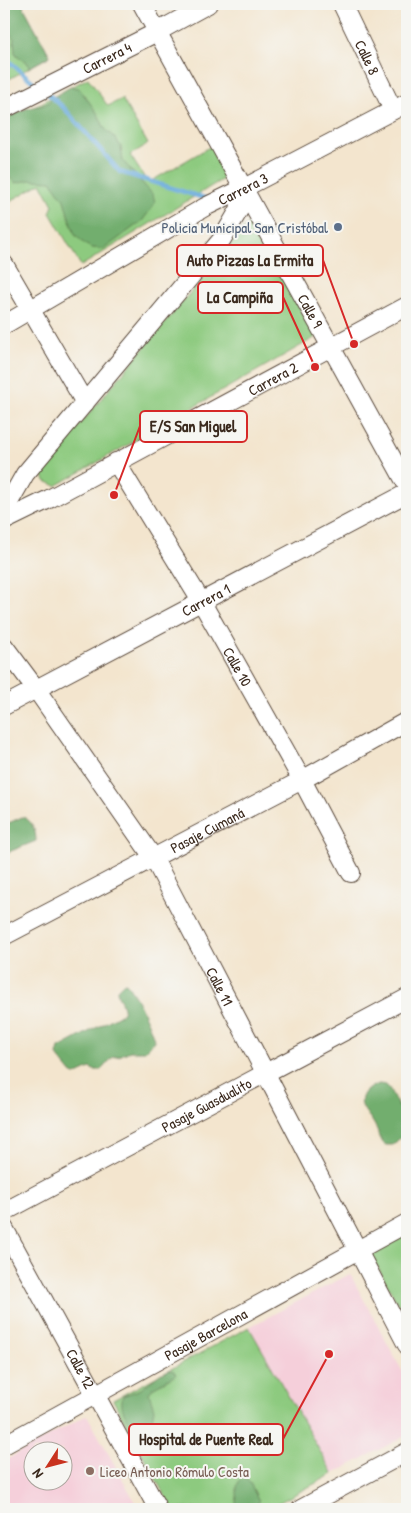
<svg xmlns="http://www.w3.org/2000/svg" width="411" height="1513" font-family="'Patrick Hand',sans-serif">
<style>
.built{fill:#f5cfda;fill-rule:evenodd}
.green{fill:#8dca7f;stroke:#647a4e}
.forest{fill:#72ae6e;stroke:#566c46}
.lines{fill:none;stroke-linecap:round;stroke-linejoin:round}
.stream{stroke:#68aadc;stroke-width:4.5}
.minor-casing{stroke:#574638;stroke-width:20}
.minor{stroke:#fff;stroke-width:18}
.service-dot{fill:#5c6f8a;stroke:#f6f6f2;stroke-width:2}
.education-dot{fill:#8d6e63;stroke:#f6f6f2;stroke-width:2}
.labels{text-anchor:middle;dominant-baseline:central;stroke-width:4;stroke-linejoin:round;paint-order:stroke}
.street-label{font-size:15px;fill:#3b2a1e;stroke:#f6f6f2}
.service-label{font-size:15px;fill:#4e5e75;stroke:#f6f6f2;text-anchor:end}
.education-label{font-size:15px;fill:#785e54;stroke:#f6f6f2;text-anchor:start}
.leader{fill:none;stroke:#d62828;stroke-width:2}
.callout-dot{fill:#d62828;stroke:#f6f6f2;stroke-width:2}
.callout{fill:#f6f6f2;stroke:#d62828;stroke-width:2}
.callout-label{font-size:16px;text-anchor:middle;font-weight:bold;fill:#3b2a1e}
</style>
<rect width="100%" height="100%" fill="#f6f6f2"/>
<filter id="ink" filterUnits="userSpaceOnUse"><feTurbulence type="fractalNoise" baseFrequency=".02" numOctaves="2"/><feDisplacementMap in="SourceGraphic" scale="10" xChannelSelector="R" yChannelSelector="G"/><feConvolveMatrix kernelMatrix="1 2 1 2 8 2 1 2 1" color-interpolation-filters="sRGB"/></filter>
<filter id="wash" filterUnits="userSpaceOnUse"><feTurbulence type="fractalNoise" baseFrequency=".0096" numOctaves="4" result="noise"/><feDisplacementMap in="SourceGraphic" scale="20" xChannelSelector="R" yChannelSelector="G"/><feGaussianBlur stdDeviation="1.12" result="paint"/><feColorMatrix in="noise" values="0 0 0 0 0 0 0 0 0 0 0 0 0 0 0 0 0 1.4 0 .05"/><feComposite in="paint" operator="in"/></filter>
<g filter="url(#wash)">
<rect width="100%" height="100%" fill="#f3e5ce"/>
<g class="built">
<path d="M350,1274L407,1380V1435L333,1474L249,1327Z"/>
<path d="M87,1415L139,1509H4V1461ZM32,1450H62V1480H32Z"/>
</g>
<g class="green">
<path d="M4,4H22L50,56L4,82Z"/>
<path d="M88,78L108,106L122,99L148,144L130,155L148,183L211,146L228,176L81,266L50,213L53,205L41,183L4,205V123Z"/>
<path d="M251,220L316,337L56,486L45,481L41,471Z"/>
<path d="M407,1234V1320L370,1254Z"/>
<path d="M249,1327L333,1474L267,1509H172L113,1400Z"/>
</g>
<g class="forest">
<path d="M4,4H22L50,56L30,67L26,61L20,58L15,53L14,39L9,32L8,19L4,14Z"/>
<path d="M71,87L79,88L98,114L105,129L116,139L121,147L123,161L153,195L155,202L152,208L142,221L135,226L104,249L92,248L86,245L75,235L68,214L64,200L51,181L30,180L16,183L4,173V120C13,115 22,109 33,107C37,106 37,107 41,106C53,102 60,91 71,87Z"/>
<path d="M22,817C32,819 36,831 36,841L11,851L4,857V825Z"/>
<path d="M126,983C133,989 154,1033 154,1041L145,1051H130L119,1056L113,1057L101,1070H94L90,1068L77,1074H72L58,1057L57,1055L59,1048L123,1013C125,1005 117,998 117,989L122,984Z"/>
<path d="M379,1084L386,1085L389,1088L398,1106L407,1119V1136L399,1139L393,1145H386L383,1143C379,1137 378,1130 374,1124C368,1113 355,1105 365,1092C369,1088 373,1086 379,1084Z"/>
<path d="M169,1370L174,1371L176,1375L154,1387L149,1393L154,1409L152,1420L142,1428L135,1427C126,1419 119,1407 123,1396L141,1389L160,1374Z"/>
<path d="M245,1478L250,1483L259,1501L256,1509H238C234,1502 238,1499 237,1492C237,1484 237,1481 245,1478Z"/>
</g>
<g class="lines">
<g class="stream">
<path d="M4,57L39,87"/>
<path d="M47,93L64,108L120,172L207,199"/>
</g>
</g>
</g>
<g filter="url(#ink)">
<g class="lines">
<g class="minor-casing">
<g id="minor">
<path id="s1" d="M142,4L407,485"/>
<path id="s2" d="M342,4L393,110"/>
<path id="s3" d="M4,109L157,32L208,4"/>
<path d="M4,264L85,403"/>
<path id="s4" d="M4,325L205,207L244,188L407,103"/>
<path id="s5" d="M116,462L201,601L302,780L351,873"/>
<path d="M4,511L25,474L222,239L239,210L244,188"/>
<path id="s6" d="M4,521L49,499L407,306"/>
<path id="s7" d="M4,646L36,689L153,857L407,1345"/>
<path id="s8" d="M4,706L407,493"/>
<path id="s9" d="M4,936L302,780L407,721"/>
<path id="s10" d="M4,1212L407,998"/>
<path id="s11" d="M4,1228L158,1509"/>
<path id="s12" d="M4,1445L407,1223"/>
<path d="M301,1509L407,1452"/>
</g>
</g>
<use href="#minor" class="minor"/>
</g>
</g>
<circle class="service-dot" cx="338" cy="227" r="5"/>
<circle class="education-dot" cx="90" cy="1471" r="5"/>
<g class="labels">
<g class="street-label">
<text stroke="none"><textPath href="#s3" startOffset="115">Carrera 4</textPath></text>
<text stroke="none"><textPath href="#s2" startOffset="59">Calle 8</textPath></text>
<text stroke="none"><textPath href="#s4" startOffset="275">Carrera 3</textPath></text>
<text stroke="none"><textPath href="#s1" startOffset="350">Calle 9</textPath></text>
<text stroke="none"><textPath href="#s6" startOffset="304">Carrera 2</textPath></text>
<text stroke="none"><textPath href="#s8" startOffset="228">Carrera 1</textPath></text>
<text stroke="none"><textPath href="#s5" startOffset="238">Calle 10</textPath></text>
<text stroke="none"><textPath href="#s9" startOffset="229">Pasaje Cumaná</textPath></text>
<text stroke="none"><textPath href="#s7" startOffset="404">Calle 11</textPath></text>
<text stroke="none"><textPath href="#s10" startOffset="229">Pasaje Guasdualito</textPath></text>
<text stroke="none"><textPath href="#s12" startOffset="230">Pasaje Barcelona</textPath></text>
<text stroke="none"><textPath href="#s11" startOffset="160">Calle 12</textPath></text>
</g>
<g class="service-label">
<text x="328" y="227">Policia Municipal San Cristóbal</text>
</g>
<g class="education-label">
<text x="100" y="1471">Liceo Antonio Rómulo Costa</text>
</g>
</g>
<path class="leader" d="M354 344L323 260M315 367L283 297M114 495L140 426M329 1354L283 1439"/>
<g class="callout-dot">
<circle cx="354" cy="344" r="5"/>
<circle cx="315" cy="367" r="5"/>
<circle cx="114" cy="495" r="5"/>
<circle cx="329" cy="1354" r="5"/>
</g>
<g class="callout">
<rect x="177" y="245" width="146" height="31" rx="5"/>
<rect x="198" y="282" width="85" height="31" rx="5"/>
<rect x="140" y="411" width="107" height="31" rx="5"/>
<rect x="129" y="1424" width="154" height="31" rx="5"/>
</g>
<g class="callout-label">
<text x="250" y="266">Auto Pizzas La Ermita</text>
<text x="240" y="303">La Campiña</text>
<text x="193" y="432">E/S San Miguel</text>
<text x="206" y="1445">Hospital de Puente Real</text>
</g>
<rect width="411" height="1513" fill="none" stroke="#f6f6f2" stroke-width="20"/>
<g transform="translate(48 1466) rotate(234)"><circle r="24" fill="#f6f6f2" stroke="#aba49d"/>
<path d="M0-4L9 19L0 12L-9 19Z" fill="#c8321e"/>
<text y="-8" font-size="14" font-weight="bold" text-anchor="middle" fill="#3b2a1e">N</text>
</g>
</svg>
